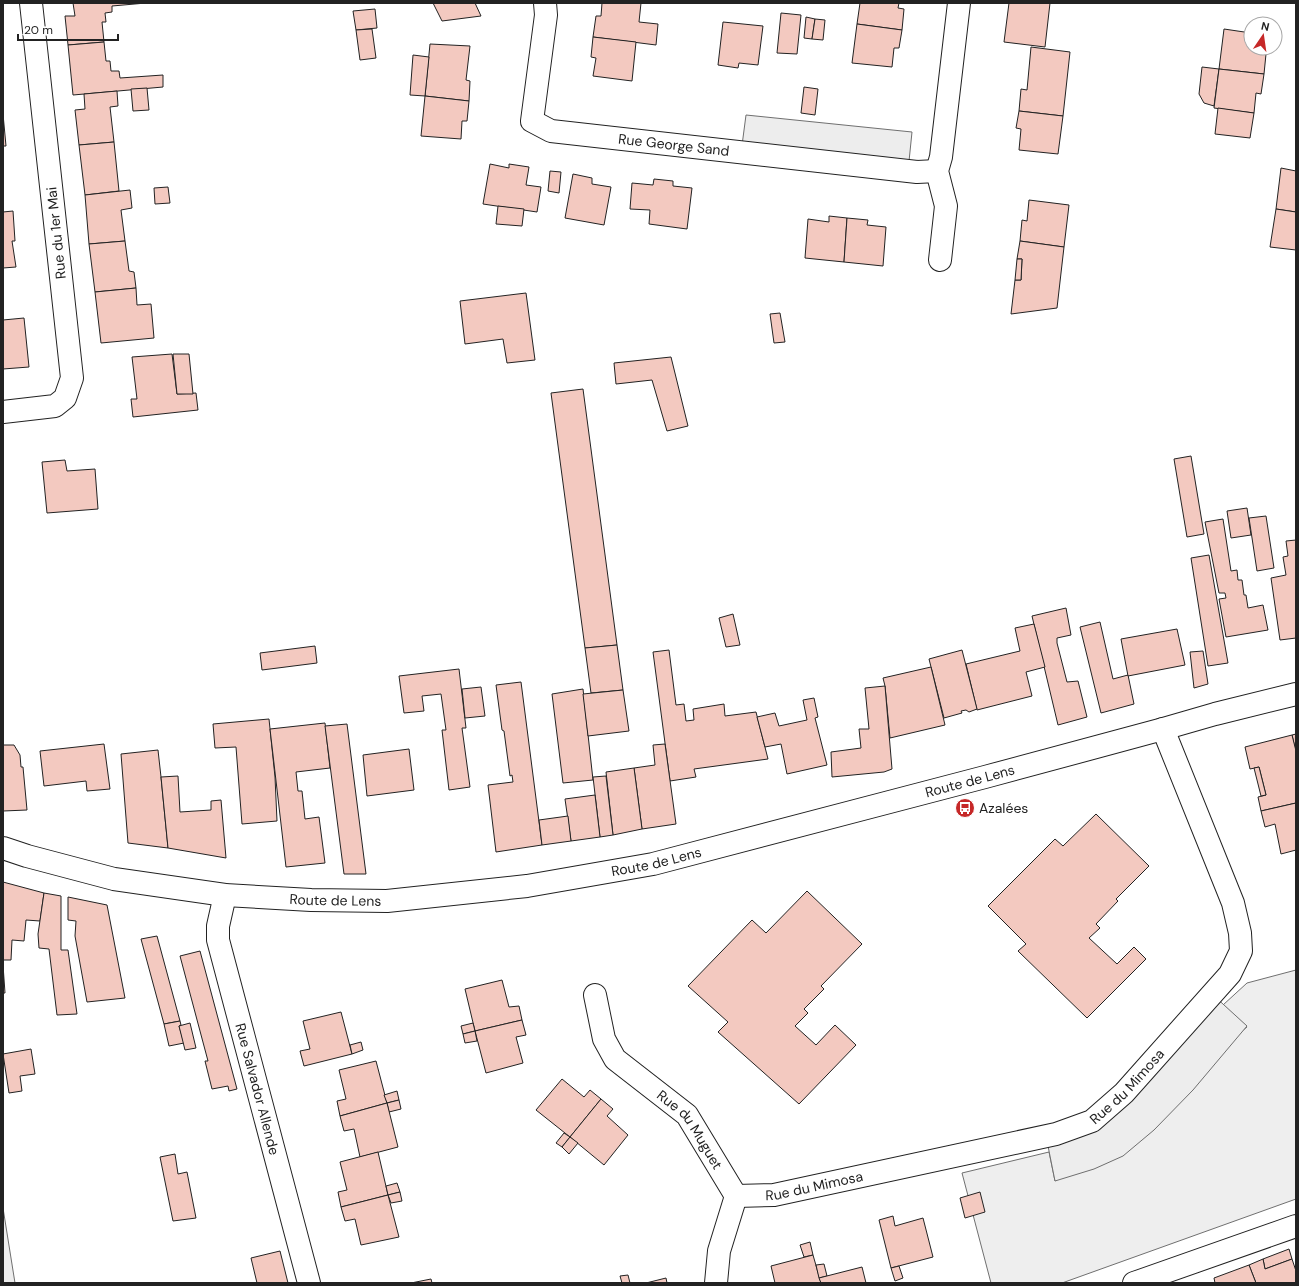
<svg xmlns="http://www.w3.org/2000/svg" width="1299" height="1286" font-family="'DM Sans',sans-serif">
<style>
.green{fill:#eee;stroke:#6f6f6f}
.parking{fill:#ededed;stroke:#6f6f6f}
.building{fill:#f3c9c0;stroke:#222}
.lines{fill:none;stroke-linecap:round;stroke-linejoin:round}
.minor-casing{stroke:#222;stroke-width:24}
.minor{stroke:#fff;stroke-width:22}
.labels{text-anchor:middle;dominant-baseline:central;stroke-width:3;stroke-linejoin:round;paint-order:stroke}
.street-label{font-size:14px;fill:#222;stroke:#fff}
.poi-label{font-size:14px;fill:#222;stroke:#fff;text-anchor:start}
</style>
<rect width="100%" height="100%" fill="#fff"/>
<g class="green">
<path d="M1296,970V1199L1062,1283H991L962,1173L1049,1152L1055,1181L1247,1027L1223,1005L1247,983Z"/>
<path d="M3,1208L15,1283H3Z"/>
</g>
<g class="parking">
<path d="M746,115L912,132L908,171L741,153Z"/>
<path d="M1212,994L1247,1026L1193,1090L1154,1130L1123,1156L1094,1169L1055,1181L1046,1136L1092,1121Z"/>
</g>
<g class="building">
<path d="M73,3H146L112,6V12L105,13L106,22H102L104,42L68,45L65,16H75Z"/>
<path d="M433,3H475L481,16L442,21Z"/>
<path d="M602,3H641L639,22L658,24L656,45L593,37L596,16H601Z"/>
<path d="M860,3H899L898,8L904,9L902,30L857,24Z"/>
<path d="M1009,3H1050L1045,47L1004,42Z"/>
<path d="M375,9L377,28L356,30L353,11Z"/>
<path d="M781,13L801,15L797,54L777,53Z"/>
<path d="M806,17L815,19L812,39L804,38Z"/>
<path d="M815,19L825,20L823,40L812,39Z"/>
<path d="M723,22L763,26L758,65L739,63L738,68L718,65Z"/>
<path d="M857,24L902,30L899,48H894L892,67L852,63Z"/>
<path d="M372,29L376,58L360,60L356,30Z"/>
<path d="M1224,29L1251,33V48H1262L1261,54H1266L1264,74L1219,69Z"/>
<path d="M593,37L636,42L632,81L593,76L596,58L591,57Z"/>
<path d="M104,42L106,61H110L111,71H119L120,78L163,75V87L73,95L68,45Z"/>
<path d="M430,44L470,46L466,80L470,81L469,101L425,96Z"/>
<path d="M1031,47L1070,52L1063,116L1019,111L1021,89L1027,90Z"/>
<path d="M413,55L429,57L425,96L410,95Z"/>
<path d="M1202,67L1219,69L1214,106L1204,103L1199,94Z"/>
<path d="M1219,69L1264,74L1261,94L1256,93L1254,113L1214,108Z"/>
<path d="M804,87L818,89L815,115L801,113Z"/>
<path d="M147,88L149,110L133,111L131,89Z"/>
<path d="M117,91L118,106L110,107L114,142L79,145L75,110L85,109L84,94Z"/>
<path d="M425,96L469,101L467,121H462L461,139L421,136Z"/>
<path d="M1218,108L1254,113L1250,138L1215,134Z"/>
<path d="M1019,111L1063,116L1058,154L1019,150L1021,129L1016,128Z"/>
<path d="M3,114L6,146H3Z"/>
<path d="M114,142L119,191L85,195L79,145Z"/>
<path d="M490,164L509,168V164L529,167L526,185L541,187L537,212L483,204Z"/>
<path d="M1281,168L1296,171V212L1276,209Z"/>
<path d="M550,171L561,172L559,193L548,191Z"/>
<path d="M573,174L592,178V184L611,187L604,225L565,218Z"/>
<path d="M654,179L673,181V186L692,188L687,229L649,224L650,210L630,209L632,183L653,185Z"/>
<path d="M168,187L170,203L155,204L154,188Z"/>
<path d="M130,190L132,208L121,210L125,241L89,244L85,195Z"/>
<path d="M1029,200L1069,205L1064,247L1020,241L1022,220L1027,221Z"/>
<path d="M498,206L524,209L522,226L496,224Z"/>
<path d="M1276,209L1296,212V250L1270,247Z"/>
<path d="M13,211L15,241H12L16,267L3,268V212Z"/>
<path d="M829,216L847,218L844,262L805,258L808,219L829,222Z"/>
<path d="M847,218L868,220L867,225L886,227L883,266L844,262Z"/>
<path d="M125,241L129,271L134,272L136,288L95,292L89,244Z"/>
<path d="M1020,241L1064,247L1057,308L1011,314L1015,280H1021L1022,259H1017Z"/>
<path d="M1017,259H1022L1021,280H1015Z"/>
<path d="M136,288L137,305L151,304L154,338L101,343L95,292Z"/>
<path d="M526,293L535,360L507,363L503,339L465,344L460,301Z"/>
<path d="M780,313L785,342L774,343L770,314Z"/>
<path d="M24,318L29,367L3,369V320Z"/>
<path d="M172,354L177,394L196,393L198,410L133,417L131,399H137L132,357Z"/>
<path d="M173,354H189L193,394H177Z"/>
<path d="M671,357L688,426L667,431L652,380L616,384L614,363Z"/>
<path d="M583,389L617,645L585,648L551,393Z"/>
<path d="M1191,456L1204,534L1187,537L1174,459Z"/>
<path d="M65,460L67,471L95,469L98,509L47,513L42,462Z"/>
<path d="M1247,508L1251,535L1231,538L1227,511Z"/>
<path d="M1266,516L1274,568L1257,571L1249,518Z"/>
<path d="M1223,519L1231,571L1237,570L1238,580H1242L1244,595H1246L1248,608L1263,605L1268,630L1226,637L1219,599L1226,598L1225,593H1219L1205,522Z"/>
<path d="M1296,540V638L1280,640L1271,578L1286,575L1283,557L1288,556L1286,541Z"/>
<path d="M1209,555L1228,663L1208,666L1191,558Z"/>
<path d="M1066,608L1071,635L1057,638V643L1067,682L1078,681L1087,717L1058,725L1032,616Z"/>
<path d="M733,614L740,645L726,647L719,618Z"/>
<path d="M1100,622L1113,679L1128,675L1134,704L1101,713L1080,627Z"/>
<path d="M1034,624L1045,667L1026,672L1032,696L977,710L966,664L1020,651L1015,628Z"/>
<path d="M1177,629L1185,665L1128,676L1121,639Z"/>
<path d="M617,645L623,690L591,693L585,648Z"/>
<path d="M315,646L317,663L262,670L260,653Z"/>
<path d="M669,650L676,705L684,704L686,721L694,720L693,709L724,704L725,716L756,712L768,759L694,769L696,777L670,781L653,652Z"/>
<path d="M962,650L977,709L969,712L966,710L961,711L962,713L944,718L929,659Z"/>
<path d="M1203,651L1208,684L1194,688L1190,652Z"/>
<path d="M931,667L945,725L890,738L885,686L883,678Z"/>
<path d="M459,669L466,728H462L470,787L449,790L442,730H446L441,694L422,696L424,711L404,713L399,676Z"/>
<path d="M521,682L542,845L496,852L488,785L513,782L512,775L510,776L504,731L502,730L496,685Z"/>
<path d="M885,686L892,769L884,772L832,777L831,752L861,748L859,729H869L865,688Z"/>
<path d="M481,687L485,716L465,718L462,689Z"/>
<path d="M583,689L593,780L563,783L552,694Z"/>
<path d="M623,690L629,731L588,736L583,694Z"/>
<path d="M814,698L818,717L815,718L827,765L787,774L781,744L765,747L757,717L775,713L779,726L807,720L803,700Z"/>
<path d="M269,719L275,777L277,821L242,824L236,747L215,748L213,724Z"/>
<path d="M325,723L330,768L296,772L298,791H302L305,819L319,817L325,863L286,867L270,729Z"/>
<path d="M347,724L366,874H344L325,726Z"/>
<path d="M1296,734V748H1295L1292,735Z"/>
<path d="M1292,735L1296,751V803L1261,811L1258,797L1266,795L1259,767L1250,769L1245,747Z"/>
<path d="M104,744L110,789L87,791L86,781L44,786L40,751Z"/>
<path d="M665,744L676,824L642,829L634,768L655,765L653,745Z"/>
<path d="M3,745H14L20,755L21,767H23L27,810L3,811Z"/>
<path d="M409,749L414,790L367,796L363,755Z"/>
<path d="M158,750L161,777L168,848L128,843L121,754Z"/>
<path d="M1259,767L1266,795L1261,796L1254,768Z"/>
<path d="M634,768L642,829L613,835L606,772Z"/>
<path d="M178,776L180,812L211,810V801L221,800L226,858L168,848L161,777Z"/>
<path d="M606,776L613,835L600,837L593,777Z"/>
<path d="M595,795L600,837L571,841L565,799Z"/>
<path d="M1296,803V850L1281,854L1275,824L1265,827L1261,811Z"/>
<path d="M1096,814L1149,866L1116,899L1118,901L1096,924L1100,928L1089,938L1117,964L1134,947L1146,959L1087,1018L1018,951L1026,944L988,906L1055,839L1063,846Z"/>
<path d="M568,816L571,841L542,845L539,820Z"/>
<path d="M3,882L44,893L40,921L26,920L24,941L12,940L11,960H3Z"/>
<path d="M807,891L862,944L821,986L824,989L804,1009L808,1013L795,1026L816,1045L835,1025L856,1045L799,1104L718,1032L728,1022L688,986L752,920L766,933Z"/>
<path d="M44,893L61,896V950H68L77,1014L57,1015L49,949L39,948L38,934Z"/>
<path d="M68,897L107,905L125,998L87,1002L75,936L76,921L68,920Z"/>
<path d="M157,936L180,1021L164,1024L141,939Z"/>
<path d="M200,951L237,1089L229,1091L228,1086L212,1089L205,1061H208L180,956Z"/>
<path d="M3,965L5,993H3Z"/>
<path d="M502,980L509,1007L519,1006L522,1020L475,1031L465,989Z"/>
<path d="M341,1012L352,1054L304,1066L300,1051L310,1049L303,1021Z"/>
<path d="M522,1020L526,1035L516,1037L523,1063L486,1073L475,1031Z"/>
<path d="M180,1021L181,1025L179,1026L184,1043L169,1046L164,1024Z"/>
<path d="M190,1023L196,1048L185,1050L179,1026Z"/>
<path d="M473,1023L475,1031L463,1034L461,1026Z"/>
<path d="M475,1031L477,1041L465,1043L463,1034Z"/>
<path d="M361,1042L363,1050L352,1054L350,1045Z"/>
<path d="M31,1049L35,1074L20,1076L22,1091L9,1093L3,1054Z"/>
<path d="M376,1061L387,1103L340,1116L337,1101L346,1099L339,1070Z"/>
<path d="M562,1079L584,1097L590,1090L601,1099L570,1137L536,1110Z"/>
<path d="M397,1091L399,1100L387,1103L384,1095Z"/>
<path d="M601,1099L613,1109L607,1116L628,1135L604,1165L570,1137Z"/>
<path d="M399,1100L401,1109L389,1112L387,1103Z"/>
<path d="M387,1103L398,1147L360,1157L354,1129L344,1131L340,1116Z"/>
<path d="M564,1133L570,1137L562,1147L556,1143Z"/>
<path d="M570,1137L578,1143L569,1154L562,1147Z"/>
<path d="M378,1152L388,1195L341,1207L338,1192L347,1190L340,1162Z"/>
<path d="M175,1154L178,1174L187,1172L196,1218L173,1221L160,1157Z"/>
<path d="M397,1183L400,1192L388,1195L386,1186Z"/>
<path d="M400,1192L402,1201L391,1203L388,1195Z"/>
<path d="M980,1192L985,1212L965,1218L960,1198Z"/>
<path d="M388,1195L399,1237L361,1245L355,1219L345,1221L341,1207Z"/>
<path d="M893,1216L895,1226L923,1218L933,1257L891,1268L879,1220Z"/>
<path d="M810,1242L813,1255L804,1257L800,1245Z"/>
<path d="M1289,1249L1292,1259L1265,1269L1263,1259Z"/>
<path d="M280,1251L288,1283H257L251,1258Z"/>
<path d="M813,1255L821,1283H775L771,1266Z"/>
<path d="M1263,1259L1265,1269L1292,1259L1296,1271V1283H1256L1249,1265Z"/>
<path d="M824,1264L827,1276L819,1278L816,1265Z"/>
<path d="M1249,1265L1256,1283H1215L1214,1278Z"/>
<path d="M899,1266L903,1278L895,1281L891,1268Z"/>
<path d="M862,1267L866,1283H821L819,1278Z"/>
<path d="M628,1275L630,1283H622L620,1276Z"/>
<path d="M666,1278L667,1283H646Z"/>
<path d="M431,1279L432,1283H411Z"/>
</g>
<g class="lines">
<g class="minor-casing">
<g id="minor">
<path id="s1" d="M545,3L546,15L532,121L551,131L917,172L937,171"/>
<path d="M940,260L946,206L937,171L941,157L959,3"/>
<path d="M3,412L55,406L65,398L72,378L31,3"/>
<path id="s2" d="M3,848L27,856L114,879L225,895L311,900L387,901L527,886L653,864L985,777L1163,729L1215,714L1296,694"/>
<path id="s3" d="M225,895L218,926V940L309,1283"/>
<path id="s4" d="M595,995L604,1039L615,1059L687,1115L736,1196L719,1251L716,1283"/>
<path id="s5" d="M736,1196L774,1195L1056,1134L1092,1121L1124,1093L1230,974L1241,951L1240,933L1233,903L1163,729"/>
<path d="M1134,1283L1296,1226"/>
</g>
</g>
<use href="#minor" class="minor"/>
</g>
<defs>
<g id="bus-disc" transform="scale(1)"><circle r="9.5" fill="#c62828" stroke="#fff"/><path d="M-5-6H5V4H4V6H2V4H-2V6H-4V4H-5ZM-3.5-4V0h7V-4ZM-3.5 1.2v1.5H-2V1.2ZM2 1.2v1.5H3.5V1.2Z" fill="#fff"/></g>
</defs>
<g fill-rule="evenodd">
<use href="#bus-disc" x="965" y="808"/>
</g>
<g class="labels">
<g class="street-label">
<text stroke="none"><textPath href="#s1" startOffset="264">Rue George Sand</textPath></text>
<text transform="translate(56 233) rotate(-96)">Rue du 1er Mai</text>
<text stroke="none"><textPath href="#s2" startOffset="986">Route de Lens</textPath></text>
<text stroke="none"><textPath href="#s2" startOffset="662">Route de Lens</textPath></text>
<text stroke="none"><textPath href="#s2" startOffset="338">Route de Lens</textPath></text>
<text stroke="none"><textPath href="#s5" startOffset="414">Rue du Mimosa</textPath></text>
<text stroke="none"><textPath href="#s3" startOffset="200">Rue Salvador Allende</textPath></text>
<text stroke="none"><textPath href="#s4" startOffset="172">Rue du Muguet</textPath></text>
<text stroke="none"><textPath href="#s5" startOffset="79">Rue du Mimosa</textPath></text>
</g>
<g class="poi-label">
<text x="979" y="808">Azalées</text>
</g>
</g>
<rect width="1299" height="1286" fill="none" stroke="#222222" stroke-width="8"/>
<g transform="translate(1263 36) rotate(13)"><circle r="19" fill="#ffffff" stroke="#a7a7a7"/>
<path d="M0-3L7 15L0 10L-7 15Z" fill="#c62828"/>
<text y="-6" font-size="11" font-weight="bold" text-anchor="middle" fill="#222222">N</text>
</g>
<path d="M18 34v6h100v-6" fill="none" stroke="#222222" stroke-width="2"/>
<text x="24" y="34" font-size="12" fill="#222222" stroke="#ffffff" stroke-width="3" paint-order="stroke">20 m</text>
</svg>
